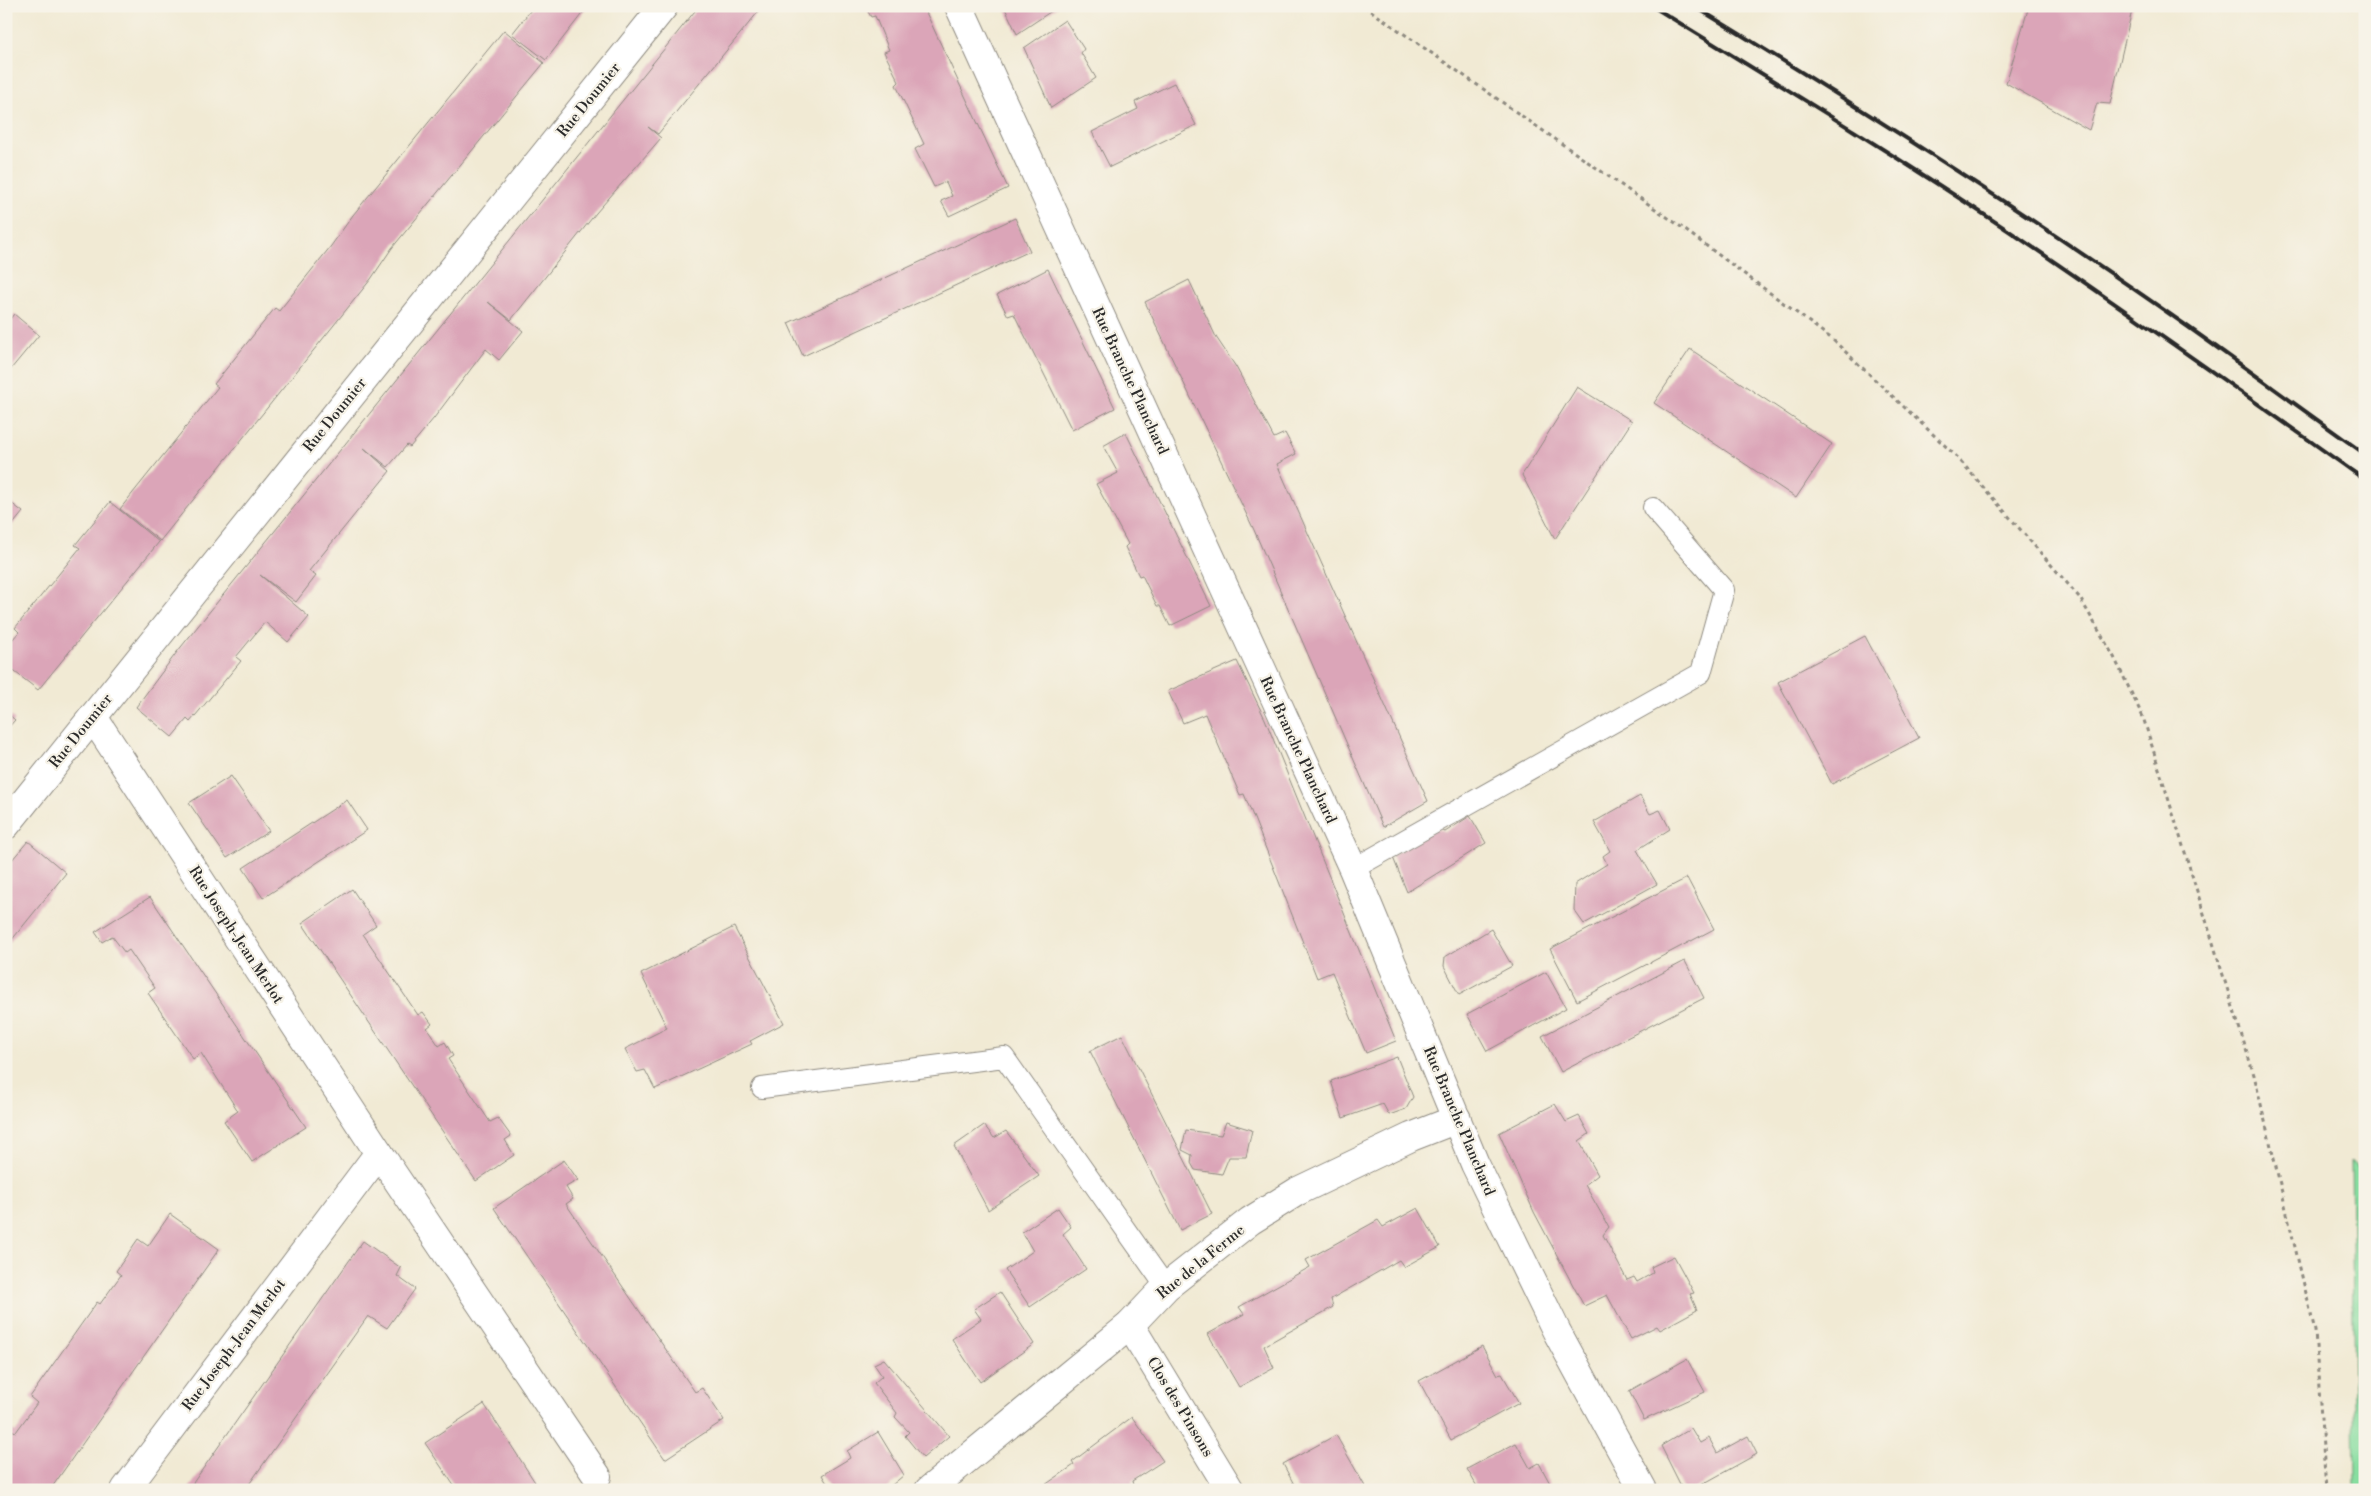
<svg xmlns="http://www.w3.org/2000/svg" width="2371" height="1496" font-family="'Libre Bodoni',serif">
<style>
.green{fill:#88dea0;stroke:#5a8466}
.building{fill:#dba5b8}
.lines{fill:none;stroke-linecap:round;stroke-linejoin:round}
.service-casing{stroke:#8e8a80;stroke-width:22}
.minor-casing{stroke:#8e8a80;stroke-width:30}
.path{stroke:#8e8a80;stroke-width:3;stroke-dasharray:4 4;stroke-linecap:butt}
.service{stroke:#fff;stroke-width:20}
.minor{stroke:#fff;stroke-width:28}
.rail{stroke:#2b2b2b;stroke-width:4}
.labels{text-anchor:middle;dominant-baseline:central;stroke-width:4.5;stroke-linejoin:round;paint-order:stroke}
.street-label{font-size:15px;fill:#2b2b2b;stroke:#f7f3e8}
</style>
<rect width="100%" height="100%" fill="#f7f3e8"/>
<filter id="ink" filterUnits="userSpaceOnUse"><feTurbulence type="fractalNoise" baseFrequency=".02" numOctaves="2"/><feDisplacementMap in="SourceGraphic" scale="10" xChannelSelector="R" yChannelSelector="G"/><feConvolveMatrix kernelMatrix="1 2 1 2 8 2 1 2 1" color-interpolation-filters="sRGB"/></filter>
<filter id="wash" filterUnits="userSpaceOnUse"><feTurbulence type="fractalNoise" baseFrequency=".0096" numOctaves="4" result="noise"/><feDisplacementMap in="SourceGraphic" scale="20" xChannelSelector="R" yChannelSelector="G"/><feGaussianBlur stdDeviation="1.12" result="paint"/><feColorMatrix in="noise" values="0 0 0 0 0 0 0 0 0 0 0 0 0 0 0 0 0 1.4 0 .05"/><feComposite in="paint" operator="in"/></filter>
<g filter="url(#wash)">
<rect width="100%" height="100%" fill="#f1ead4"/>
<path class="green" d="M2351,1161L2365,1176V1490H2355Z"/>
<g id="blocks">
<g class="building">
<path d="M534,6H588L546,60L512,34Z"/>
<path d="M699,6H763L658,134L648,127L661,138L596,213L511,320L488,302L523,331L499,360L486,349L434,418L410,447L407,445L388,467L364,448L390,471L309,571L316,576L296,602L260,575L309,617L288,642L265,622L236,657L241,661L190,722L187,719L172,737L136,707L177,652Z"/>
<path d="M865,6H923L1008,188L949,216L941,201L952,196L946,182L934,187L915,149L924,144L896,85L899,82L884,52L889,50L875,16L871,17Z"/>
<path d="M1004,6H1059L1017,34Z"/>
<path d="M2029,6H2133L2110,104L2097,103L2089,130L2006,83Z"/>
<path d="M1065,20L1084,49L1081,53L1096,78L1051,108L1024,48Z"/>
<path d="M504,30L544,63L392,248L371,279L160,541L120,509L218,387L214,384L255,333L275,308L279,311L331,246L353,215Z"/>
<path d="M1174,83L1196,125L1110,167L1092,132L1138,109L1135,102Z"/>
<path d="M1015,218L1030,251L803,356L788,323Z"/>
<path d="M1048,269L1115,408L1072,430L1014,314L1008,316L997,295Z"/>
<path d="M1189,280L1216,337L1236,367L1274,438L1285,433L1296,454L1277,464L1428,801L1383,827L1254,530L1145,302Z"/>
<path d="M14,314L39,335L6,375V324Z"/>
<path d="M1690,349L1832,444L1796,498L1654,403Z"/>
<path d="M1577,387L1632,421L1555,539L1522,475Z"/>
<path d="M1126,433L1211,606L1170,626L1160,606H1157L1142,575L1139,576L1125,547L1128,544L1096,484L1118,473L1103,446Z"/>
<path d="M6,499L23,512L6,533Z"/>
<path d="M110,502L159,542L38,690L6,665V647L19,632L15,628L80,548L75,545Z"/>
<path d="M1865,636L1919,738L1832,784L1778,682Z"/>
<path d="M1237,661L1265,719L1396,1041L1366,1053L1332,972L1317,978L1255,821L1244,794L1240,795L1205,714L1183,723L1168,691Z"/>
<path d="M6,712L15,720L6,730Z"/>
<path d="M231,776L269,831L227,858L189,803Z"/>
<path d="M1640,796L1650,814L1660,810L1670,829L1637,850L1657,884L1584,924L1574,910L1575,884L1607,864L1603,856L1610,851L1594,822Z"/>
<path d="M347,800L367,830L263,898L243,868Z"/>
<path d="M1470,816L1486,843L1407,892L1392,855L1437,828L1445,832Z"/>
<path d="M28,841L66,873L6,947V867Z"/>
<path d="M1687,878L1714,929L1577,1001L1550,949Z"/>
<path d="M352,889L376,925L363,934L418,1015L423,1012L432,1024L427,1028L439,1046L445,1042L453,1056L448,1059L490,1122L498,1118L511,1136L505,1140L514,1155L476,1181L302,923Z"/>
<path d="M150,897L306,1127L252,1162L224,1121L238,1111L201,1053L193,1059L148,993L155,988L129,950L125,953L112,936L102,942L95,932Z"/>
<path d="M734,927L784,1023L750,1041L752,1044L655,1089L645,1070L637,1072L625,1049L667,1028L641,974Z"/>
<path d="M1491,929L1512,966L1459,995L1444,966L1445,957Z"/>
<path d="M1685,961L1704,998L1561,1072L1542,1036Z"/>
<path d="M1546,972L1566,1008L1487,1051L1467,1014Z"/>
<path d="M1122,1035L1212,1214L1180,1230L1090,1051Z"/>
<path d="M1397,1057L1413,1097L1406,1109L1389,1115L1383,1104L1343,1118L1331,1081Z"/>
<path d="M1555,1104L1566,1122L1579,1116L1589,1134L1579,1141L1598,1175L1585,1185L1609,1227L1603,1235L1627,1280L1634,1277L1637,1282L1653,1273L1651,1267L1674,1256L1694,1293L1690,1294L1697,1310L1660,1330L1657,1326L1631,1339L1607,1295L1584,1306L1534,1212L1499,1133Z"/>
<path d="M1226,1122L1252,1130L1246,1157H1229L1222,1174L1195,1170L1191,1163L1192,1155L1182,1150L1186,1130L1221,1135Z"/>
<path d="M984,1125L994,1138L1006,1131L1039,1176L988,1210L954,1146Z"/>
<path d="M564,1160L578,1180L566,1187L573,1199L566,1204L695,1392L702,1388L724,1420L665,1459L494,1208Z"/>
<path d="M1058,1208L1071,1227L1063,1234L1086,1269L1030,1307L1005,1270L1033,1251L1022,1232Z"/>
<path d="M1418,1208L1440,1247L1404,1267L1399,1260L1331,1299L1333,1307L1264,1346L1274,1368L1239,1387L1208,1334L1244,1314L1239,1307L1310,1267L1306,1260L1378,1220L1383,1227Z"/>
<path d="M170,1214L219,1249L50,1490H6V1428L16,1432L37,1403L30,1397L97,1302L100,1304L121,1275L116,1271L138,1239L148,1246Z"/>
<path d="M363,1241L401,1268L397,1276L415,1289L387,1328L368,1316L245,1490H188Z"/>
<path d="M1000,1292L1034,1344L980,1382L952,1339L981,1319L974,1309Z"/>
<path d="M1482,1346L1498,1375L1502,1374L1519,1403L1451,1440L1419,1381Z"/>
<path d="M884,1359L949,1436L923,1458L905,1436L909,1432L895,1417L897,1413L874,1383L882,1376L874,1364Z"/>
<path d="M1687,1359L1705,1392L1644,1420L1629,1391Z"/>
<path d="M484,1404L507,1439L540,1490H457L425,1443Z"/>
<path d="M1132,1417L1163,1461L1132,1481L1133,1485L1126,1490H1044L1046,1488L1045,1485L1074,1465L1072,1462Z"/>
<path d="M1691,1428L1700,1443L1709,1438L1717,1453L1748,1436L1757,1454L1692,1490H1683L1661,1446Z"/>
<path d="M878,1432L904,1475L886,1490H831L822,1475L850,1458L847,1451Z"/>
<path d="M1336,1435L1367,1490H1297L1283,1464Z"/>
<path d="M1516,1443L1530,1468L1539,1463L1553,1489L1479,1490L1467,1469Z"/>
</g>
</g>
</g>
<g filter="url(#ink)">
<use href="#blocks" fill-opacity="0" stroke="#8e8a80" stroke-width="1"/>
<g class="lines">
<g class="service-casing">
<g id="service">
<path d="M1353,869L1701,673L1724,590L1653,508"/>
<path d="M762,1088L1004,1057L1166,1287"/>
</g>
</g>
<g class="minor-casing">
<g id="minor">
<path d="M959,6L1353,869L1475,1164L1557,1332L1643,1490"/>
<path d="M93,717L379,1153L597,1476"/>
<path d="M6,825L664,6"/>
<path d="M1130,1325L1230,1490"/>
<path d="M125,1490L379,1153"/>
<path d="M929,1490L1130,1325L1166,1287L1250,1221L1298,1191L1411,1137L1457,1119"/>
</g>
</g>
<path class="path" d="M1364,6L1677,224L1832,339L1957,457L2080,598L2114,657L2143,717L2254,1075L2315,1331L2326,1490"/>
<use href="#service" class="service"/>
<use href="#minor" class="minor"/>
<g class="rail">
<path d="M1652,6C1772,80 1892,153 2009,231C2129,312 2247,396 2365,480"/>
<path d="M1694,6C1860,107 2025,212 2184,324C2245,367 2304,411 2365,454"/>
</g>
</g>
</g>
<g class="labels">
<g class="street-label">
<text transform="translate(589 100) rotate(-51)">Rue Doumier</text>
<text transform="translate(1130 381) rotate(65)">Rue Branche Planchard</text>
<text transform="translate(335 415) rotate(-51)">Rue Doumier</text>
<text transform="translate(81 731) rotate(-51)">Rue Doumier</text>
<text transform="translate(1298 750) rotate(65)">Rue Branche Planchard</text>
<text transform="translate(236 935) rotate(57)">Rue Joseph-Jean Merlot</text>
<text transform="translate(1459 1121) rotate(67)">Rue Branche Planchard</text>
<text transform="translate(1201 1262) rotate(-39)">Rue de la Ferme</text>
<text transform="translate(234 1345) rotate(-53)">Rue Joseph-Jean Merlot</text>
<text transform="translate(1180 1407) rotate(59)">Clos des Pinsons</text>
</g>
</g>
<rect width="2371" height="1496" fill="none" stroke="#f7f3e8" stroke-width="25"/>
</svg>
